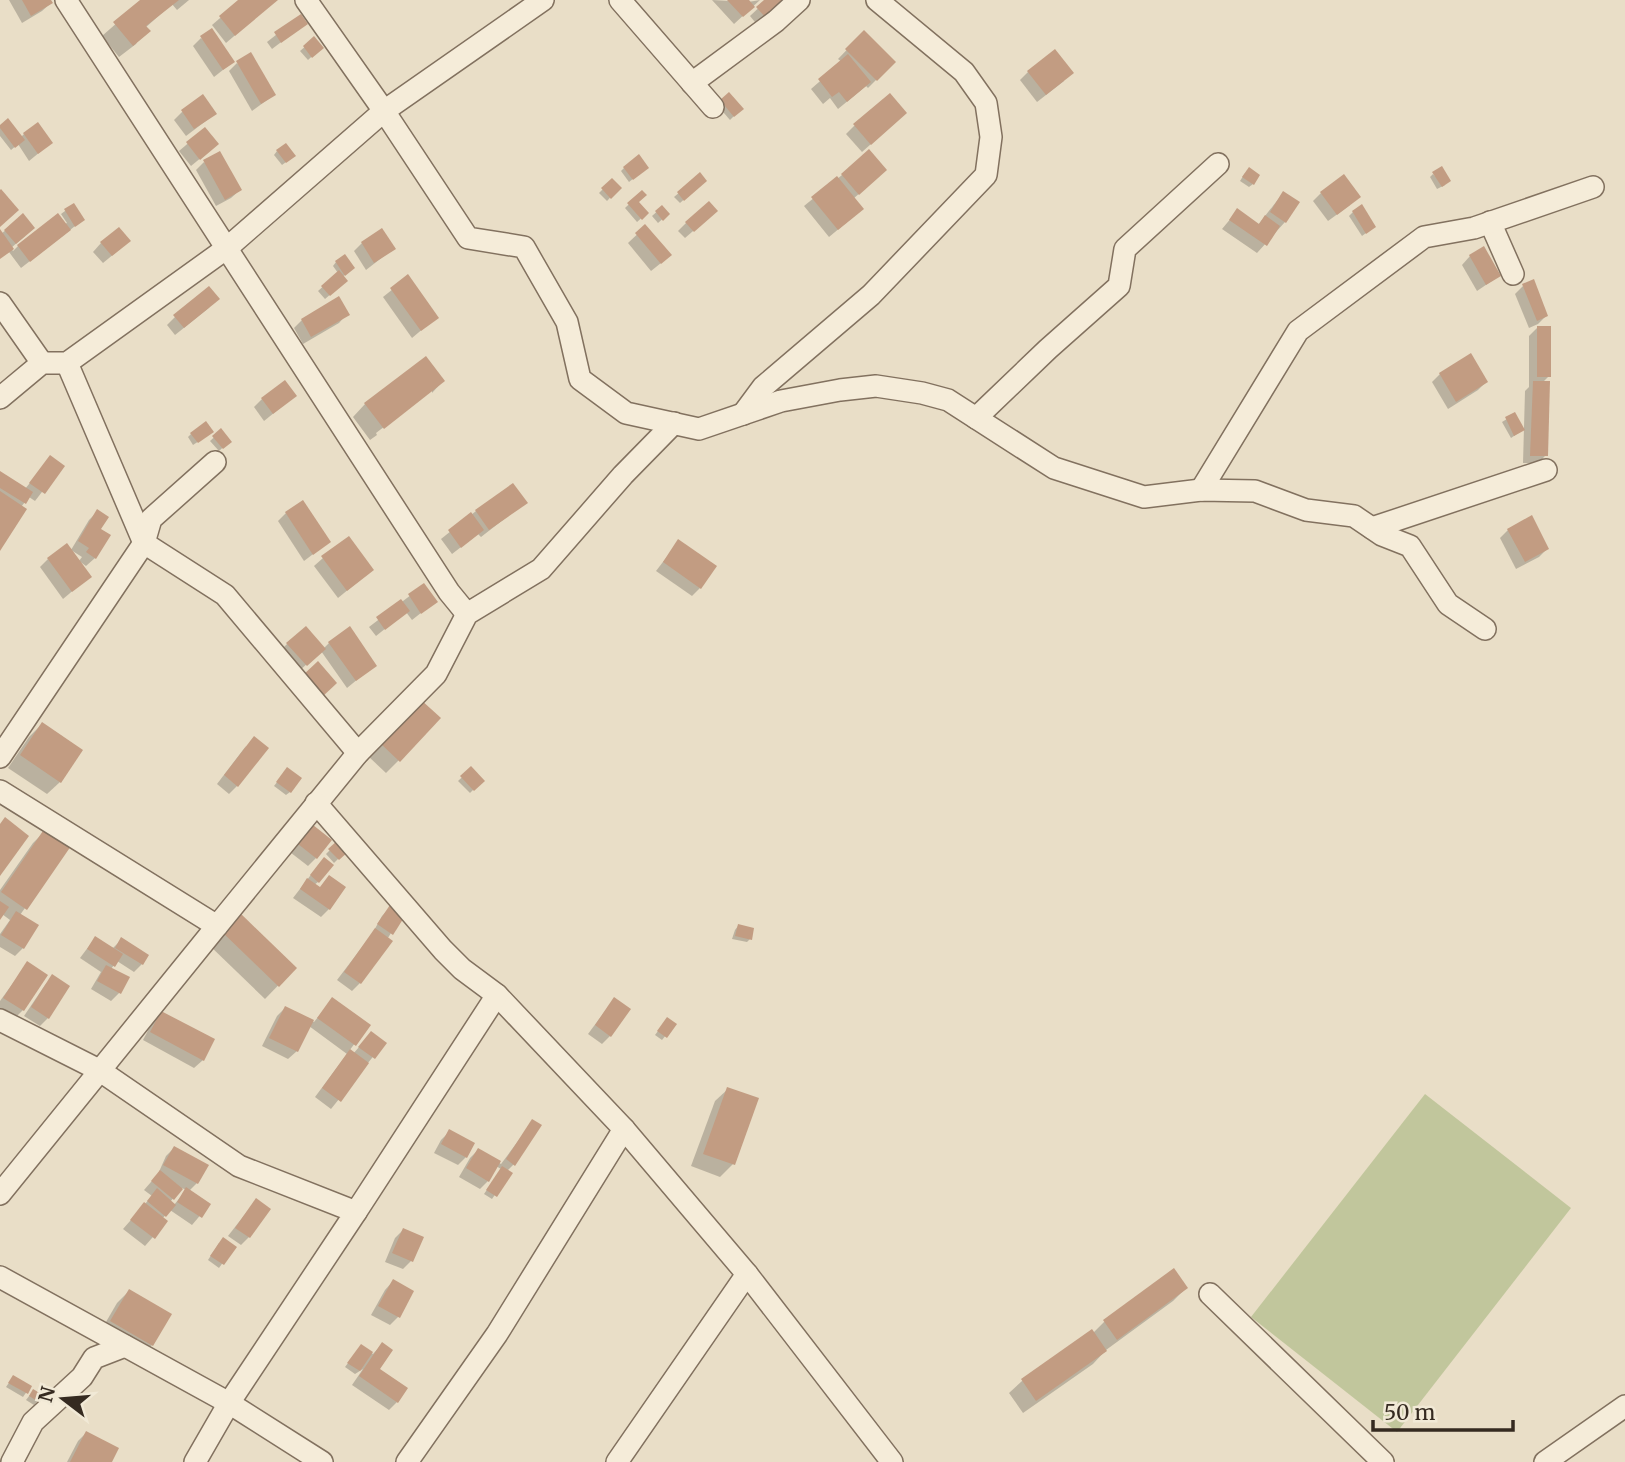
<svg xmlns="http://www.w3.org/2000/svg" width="1625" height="1462" font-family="Merriweather,serif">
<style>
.pitch{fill:#c1c69c}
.shadow{fill:#0003;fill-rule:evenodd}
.building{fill:#c29c82}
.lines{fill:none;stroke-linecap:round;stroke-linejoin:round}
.minor-casing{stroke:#82715f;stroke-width:24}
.minor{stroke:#f5ecd9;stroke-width:21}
</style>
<rect width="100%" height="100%" fill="#e9dec7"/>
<path class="pitch" d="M1425,1094L1571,1208L1397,1432L1251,1317Z"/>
<g class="shadow">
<path d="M9,0H49L51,3L42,11L22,23Z"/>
<path d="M143,0H189L177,10L172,4L145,28L136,44L119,57L102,36Z"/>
<path d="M241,0H276L226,43L212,25Z"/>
<path d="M712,0L748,2L760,0L734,24Z"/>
<path d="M767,0H788L759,27L750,16Z"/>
<path d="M300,16L305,24L272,49L267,42Z"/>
<path d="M864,32L894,62L868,88L866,86L838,109L830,98L823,104L811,89L842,62L838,59Z"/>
<path d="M201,38L233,62L214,77L193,46Z"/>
<path d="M314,39L321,48L308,60L300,51Z"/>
<path d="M237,63L274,95L252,111L229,71Z"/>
<path d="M1028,72L1064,81L1037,102L1020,80Z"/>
<path d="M729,95L741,109L730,120L717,105Z"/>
<path d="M182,112L215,114L186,136L174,120Z"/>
<path d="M897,121L862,152L846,134L854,126Z"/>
<path d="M0,127L20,138L24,134L51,143L29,161L18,144L11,150L0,136Z"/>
<path d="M205,129L208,152L191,166L179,151Z"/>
<path d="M277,151L290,159L282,165L274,155Z"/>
<path d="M204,162L240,190L231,198L216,206L196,170Z"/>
<path d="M624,168L643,171L629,182L621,171Z"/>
<path d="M1245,173L1253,184L1249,187L1240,181Z"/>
<path d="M1433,174L1445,185L1437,189L1430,177Z"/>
<path d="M700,175L705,181L680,203L674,197Z"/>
<path d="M842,175L877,178L853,199V217L829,237L804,206Z"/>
<path d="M612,180L619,188L607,201L599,193Z"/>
<path d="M642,192L637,202L647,213L637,222L625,208Z"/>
<path d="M1283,193L1285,222L1257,253L1222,229L1237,211L1258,225Z"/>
<path d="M1321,193L1350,205L1328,221L1313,201Z"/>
<path d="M73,205L79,223L21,268L9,252L0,258V233L1,234L23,216L25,236L11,248L13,251L18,246L67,223L61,214Z"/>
<path d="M662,207L668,214L658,223L652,216Z"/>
<path d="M1353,212L1370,230L1362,236L1349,216Z"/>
<path d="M707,219L685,238L678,231L686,223Z"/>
<path d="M645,227L661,263L651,271L628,243Z"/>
<path d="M101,243L120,249L103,263L93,252Z"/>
<path d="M362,243L393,249L366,270L354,251Z"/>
<path d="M1470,256L1499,276L1477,291L1462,265Z"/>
<path d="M336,262L349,272L342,277L346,281L325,299L318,291L338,273L333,266Z"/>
<path d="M408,277L437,317L412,338L383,297Z"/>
<path d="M1523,286L1546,316L1538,324L1529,328L1515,294Z"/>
<path d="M210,307L175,335L167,325L175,317Z"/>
<path d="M347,314L339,323L303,344L294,328L302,320Z"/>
<path d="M1537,328L1549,376L1542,383L1546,455L1538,463H1523L1525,391L1529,387V336Z"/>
<path d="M1470,356L1486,382L1478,390L1448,409L1432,382L1440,374Z"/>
<path d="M443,381L432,393V390L376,433L377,435L370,440L353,417L365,404Z"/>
<path d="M295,396L264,421L254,407L262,399Z"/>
<path d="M1515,414L1523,430L1511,438L1502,422Z"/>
<path d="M221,431L230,441L219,451L210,441Z"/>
<path d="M191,434L208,435L193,445L188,437Z"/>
<path d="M50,458L62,466L35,501L29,497L21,507L0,548V473L25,489Z"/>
<path d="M525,503L481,537L478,534L452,554L441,539L476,511Z"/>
<path d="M97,512L95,558L86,566L79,561L82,557L71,550L89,520Z"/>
<path d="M286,513L329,542L304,561L278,521Z"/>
<path d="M1508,530L1547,549L1539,557L1516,569L1500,538Z"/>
<path d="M679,541L700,588L692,596L656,571Z"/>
<path d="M323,558L372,570L338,598L314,566Z"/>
<path d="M48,559L89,577L63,599L40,567Z"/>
<path d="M424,585L436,601L412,620L406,612L376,636L369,627Z"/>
<path d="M329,643L375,665L347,688L321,651L297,673L279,652L287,644L323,649Z"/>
<path d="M407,714L399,760L386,773L368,756Z"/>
<path d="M42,724L60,782L47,794L8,768L29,737Z"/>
<path d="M246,746L237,786L229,794L217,784Z"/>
<path d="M471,769L482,781L470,793L458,781Z"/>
<path d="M284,773L290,792L286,795L274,786Z"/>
<path d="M46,830L69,846L20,915L23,948L15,956L0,947V934L10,920L2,914L0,917V890L33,843Z"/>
<path d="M300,832L316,858L308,866L286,849Z"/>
<path d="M338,842L346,851L334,863L326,854Z"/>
<path d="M320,863L318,882L314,885L319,889L329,878V909L321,917L293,898Z"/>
<path d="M390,908L391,933L360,983L352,991L337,980L372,934L382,916Z"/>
<path d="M238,913L295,968L265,999L208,944Z"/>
<path d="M738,926L750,939L747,942L732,939L735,930Z"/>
<path d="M95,938L113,948L121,940L142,964L134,972L117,961L111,969L120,992L111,1001L91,989L101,972L80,958Z"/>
<path d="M27,964L23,1010L15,1018L0,1009V1001Z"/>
<path d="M53,977L48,1018L40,1026L24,1016L45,985Z"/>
<path d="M614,999L610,1036L602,1044L588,1034Z"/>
<path d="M332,1000L368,1026L349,1051L353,1054L371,1033L384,1043L331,1109L315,1097L347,1054L309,1026L297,1051L288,1059L262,1046L277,1016L285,1008L314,1022Z"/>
<path d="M162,1013L203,1060L194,1068L143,1040L153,1021Z"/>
<path d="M664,1023L675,1024L662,1040L655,1035Z"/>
<path d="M728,1089L733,1164L720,1177L691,1166L715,1101Z"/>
<path d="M533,1121L514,1164L507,1171L510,1173L492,1199L484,1194L501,1169L496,1166L488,1181L480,1189L459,1177L470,1158L478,1150L501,1164Z"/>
<path d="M449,1132L466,1157L458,1165L434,1153L441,1140Z"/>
<path d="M174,1148L197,1183L189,1191L209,1205L192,1225L170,1210L162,1219L166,1222L145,1246L123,1229L152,1196L144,1190L158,1174L166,1156ZM182,1188L186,1190L174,1205L170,1202Z"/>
<path d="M256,1200L249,1237L241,1245L228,1236Z"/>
<path d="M403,1230L411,1261L403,1269L385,1262L395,1238Z"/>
<path d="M219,1243L234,1247L219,1268L208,1260Z"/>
<path d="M393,1281L398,1317L390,1325L371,1315L385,1290Z"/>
<path d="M1186,1288L1173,1301L1106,1350L1093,1364L1023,1413L1009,1393L1022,1381L1092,1332L1093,1333L1104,1322Z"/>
<path d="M129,1291L152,1345L139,1358L99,1334L117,1303Z"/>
<path d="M382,1344L378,1369L397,1402L389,1410L352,1385L363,1369L355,1374L345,1367L361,1346L373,1354Z"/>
<path d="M13,1377L30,1387L23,1397L6,1387Z"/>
<path d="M33,1391L38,1401L34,1405L26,1400Z"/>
<path d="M86,1433L110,1462H67L78,1441Z"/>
</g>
<g class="building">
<path d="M22,0H51L53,3L31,16Z"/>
<path d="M140,0H179L146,26L151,31L133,46L113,22Z"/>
<path d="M238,0H278L235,36L219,16Z"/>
<path d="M727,0H749L755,7L743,17Z"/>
<path d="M764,0H791L768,20L756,7Z"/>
<path d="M301,14L308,24L281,43L274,32Z"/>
<path d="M212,28L235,62L223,70L200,36Z"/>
<path d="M864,30L896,62L877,81L845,49Z"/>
<path d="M314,36L324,48L312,58L303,46Z"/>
<path d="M1055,49L1074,73L1046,95L1027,71Z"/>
<path d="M251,52L276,95L261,104L236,61Z"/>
<path d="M848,54L871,82L847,102L839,92L832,97L818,79Z"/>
<path d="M729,92L744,109L734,117L720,100Z"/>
<path d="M890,93L907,113L871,145L853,124Z"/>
<path d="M203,94L217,114L194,129L181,110Z"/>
<path d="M8,118L25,140L15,148L0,128V125Z"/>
<path d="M38,122L53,143L38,154L23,133Z"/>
<path d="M205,127L219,144L200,160L186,142Z"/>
<path d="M286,143L296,156L286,163L276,150Z"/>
<path d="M869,149L887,170L859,195L841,174Z"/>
<path d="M220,151L242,190L225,200L203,160Z"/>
<path d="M639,154L649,168L633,180L623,167Z"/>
<path d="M1442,166L1451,181L1442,187L1432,172Z"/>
<path d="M1249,167L1260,175L1254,185L1242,177Z"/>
<path d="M700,172L707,181L684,201L677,192Z"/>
<path d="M1344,174L1361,197L1337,215L1320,192Z"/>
<path d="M837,176L864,209L838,230L811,197Z"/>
<path d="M612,178L622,188L611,199L601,188Z"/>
<path d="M1,189L19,210L0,227V190Z"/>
<path d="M642,190L647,195L639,202L649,213L642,220L627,203Z"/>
<path d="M1283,191L1300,202L1286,223L1270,212Z"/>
<path d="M709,201L718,211L694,232L685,222Z"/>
<path d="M74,203L85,220L75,227L64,209Z"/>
<path d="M1362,204L1376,227L1366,234L1352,211Z"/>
<path d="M662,205L670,214L663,221L655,211Z"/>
<path d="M1237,208L1259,224L1265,215L1280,226L1267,246L1229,220Z"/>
<path d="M23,213L35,228L16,244L4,230Z"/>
<path d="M58,213L71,230L30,262L17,245Z"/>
<path d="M645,224L672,255L661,264L635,233Z"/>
<path d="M119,227L131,241L112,256L100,242Z"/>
<path d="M382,228L396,249L374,263L361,242Z"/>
<path d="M0,229L14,249L0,259Z"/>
<path d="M1484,246L1501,276L1486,285L1469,255Z"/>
<path d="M345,254L355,268L345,276L335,261Z"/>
<path d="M339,270L348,281L330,296L321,286Z"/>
<path d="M408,274L439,318L421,331L390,288Z"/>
<path d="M1534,279L1548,316L1537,321L1522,284Z"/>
<path d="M209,286L220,299L184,328L173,315Z"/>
<path d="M339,296L350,315L311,337L301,319Z"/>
<rect x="1537" y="326" width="14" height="51"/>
<path d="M1471,353L1488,382L1456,402L1439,373Z"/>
<path d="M426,356L445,381L384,429L364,403Z"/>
<path d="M285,380L297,396L273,414L261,398Z"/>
<path d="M1533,381H1550L1548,456H1530Z"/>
<path d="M1515,412L1525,430L1514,436L1505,417Z"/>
<path d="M206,421L214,432L198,443L190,433Z"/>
<path d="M221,428L232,442L223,449L212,436Z"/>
<path d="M50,455L65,466L45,494L29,483Z"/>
<path d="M0,471L33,492L26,504L0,488Z"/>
<path d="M513,483L528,503L489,530L475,510Z"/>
<path d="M0,491L27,509L0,551Z"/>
<path d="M303,500L331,542L313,555L285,512Z"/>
<path d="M97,509L109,517L101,529L111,535L96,559L86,552L89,548L78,541Z"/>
<path d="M471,512L484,530L461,548L448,530Z"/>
<path d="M1532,515L1549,549L1525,562L1507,529Z"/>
<path d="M349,536L374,570L347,591L321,556Z"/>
<path d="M678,539L717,566L701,589L663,562Z"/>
<path d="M67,543L92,577L72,592L47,558Z"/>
<path d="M424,583L438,602L421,614L408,594Z"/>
<path d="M401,599L410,611L385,630L376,617Z"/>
<path d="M306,626L326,649L307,666L286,643Z"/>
<path d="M350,626L377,666L356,681L328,642Z"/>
<path d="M318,661L337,683L321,698L302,676Z"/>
<path d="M420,699L441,718L400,762L379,742Z"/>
<path d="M42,722L83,750L61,783L20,755Z"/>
<path d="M254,736L269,748L238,787L224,775Z"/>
<path d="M471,766L485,781L474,791L460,776Z"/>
<path d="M287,767L302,778L291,793L276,782Z"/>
<path d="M5,817L29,836L0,876V824Z"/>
<path d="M308,821L332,840L317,859L293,840Z"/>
<path d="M45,828L71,846L27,910L1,892Z"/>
<path d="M338,840L349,851L339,860L328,849Z"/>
<path d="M324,857L334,865L319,883L310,875Z"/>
<path d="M329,875L346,887L330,910L300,889L307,878L320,887Z"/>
<path d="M0,901L9,907L0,920Z"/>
<path d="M390,905L405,916L393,935L377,924Z"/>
<path d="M16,911L39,925L24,949L1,935Z"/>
<path d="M238,911L297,968L279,987L220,930Z"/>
<path d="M738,924L754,928L752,940L735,936Z"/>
<path d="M375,928L393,941L361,984L344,972Z"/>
<path d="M95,936L123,954L115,967L87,949Z"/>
<path d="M121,937L149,955L143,965L115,948Z"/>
<path d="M27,961L48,975L24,1011L3,998Z"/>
<path d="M106,965L130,977L121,994L97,981Z"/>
<path d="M52,974L70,986L49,1019L31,1007Z"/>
<path d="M332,997L371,1025L356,1046L317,1018Z"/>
<path d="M614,997L631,1009L611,1037L595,1025Z"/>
<path d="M285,1006L314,1020L298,1052L269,1038Z"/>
<path d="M161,1011L215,1039L204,1061L150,1032Z"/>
<path d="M667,1017L677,1024L667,1038L657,1031Z"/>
<path d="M371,1031L387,1043L375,1059L358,1047Z"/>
<path d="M350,1049L369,1063L341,1102L322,1088Z"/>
<path d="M727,1087L759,1098L735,1165L703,1154Z"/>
<path d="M532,1119L542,1125L515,1166L506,1159Z"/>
<path d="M449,1129L475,1143L467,1158L441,1144Z"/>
<path d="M174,1146L209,1165L198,1184L163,1165Z"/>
<path d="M478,1148L501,1161L489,1182L466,1168Z"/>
<path d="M502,1166L513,1173L497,1197L486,1190Z"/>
<path d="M160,1170L183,1189L174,1200L151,1181Z"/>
<path d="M186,1187L211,1204L202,1218L177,1202Z"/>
<path d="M157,1188L176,1205L166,1217L147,1201Z"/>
<path d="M256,1198L271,1209L250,1238L235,1228Z"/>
<path d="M144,1202L168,1221L155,1239L130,1220Z"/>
<path d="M403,1228L424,1237L413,1262L392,1253Z"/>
<path d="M223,1237L237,1247L224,1265L210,1256Z"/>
<path d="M1174,1268L1188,1288L1117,1340L1103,1320Z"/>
<path d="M393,1279L414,1291L400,1318L378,1306Z"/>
<path d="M129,1289L172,1314L153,1346L110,1321Z"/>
<path d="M1092,1329L1107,1351L1036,1401L1021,1379Z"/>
<path d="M382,1342L393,1350L380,1369L408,1388L398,1403L359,1376Z"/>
<path d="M361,1344L373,1352L360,1371L347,1363Z"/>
<path d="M13,1375L32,1386L28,1394L8,1383Z"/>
<path d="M33,1389L43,1395L39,1402L29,1396Z"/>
<path d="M86,1431L119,1448L112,1462H70Z"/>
</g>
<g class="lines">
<g class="minor-casing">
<g id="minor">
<path d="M66,0L449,592L467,614"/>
<path d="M306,0L384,111L468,238L524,247L567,322L580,379L626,413L699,429L781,401L840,390L876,386L922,393L948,400L1054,468L1144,497L1201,490L1255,491L1306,510L1354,516L1382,535L1410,546L1448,604L1485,629"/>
<path d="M620,0L713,107"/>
<path d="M692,83L776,21L799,0"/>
<path d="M1490,222L1513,274"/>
<path d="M0,303L42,363"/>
<path d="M67,363L144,543L225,595L358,753"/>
<path d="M0,398L42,363H67L227,248L384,111L543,0"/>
<path d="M743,414L763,387L871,295L986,175L991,137L986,103L964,72L877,0"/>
<path d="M976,418L1048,349L1119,286L1125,249L1218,164"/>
<path d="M1201,490L1298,331L1424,237L1474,228L1593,187"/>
<path d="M1372,528L1546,470"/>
<path d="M0,757L144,543L151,519L215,462"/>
<path d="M0,791L217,926L358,753L436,674L467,614L541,569L623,475L674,423"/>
<path d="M316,803L443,950L462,969L497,995L624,1129L747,1274L892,1462"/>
<path d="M0,1020L99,1070L239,1166L356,1212L229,1403L195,1462"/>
<path d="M0,1194L217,926"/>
<path d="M356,1212L497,995"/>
<path d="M0,1277L229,1403L322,1462"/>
<path d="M1210,1294L1383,1462"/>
<path d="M12,1462L33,1422L82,1377L94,1358L125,1346"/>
<path d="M407,1462L497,1334L624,1129"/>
<path d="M617,1462L747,1274"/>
<path d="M1545,1462L1625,1406"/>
</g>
</g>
<use href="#minor" class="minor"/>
</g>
<g transform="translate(63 1399) rotate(286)" stroke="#f1e9d6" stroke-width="5" paint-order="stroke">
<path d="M0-5L12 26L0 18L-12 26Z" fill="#352a20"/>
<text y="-10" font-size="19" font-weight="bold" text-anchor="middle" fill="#352a20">N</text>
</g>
<path d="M1373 1420v10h140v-10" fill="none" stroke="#352a20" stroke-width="3.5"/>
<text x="1384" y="1420" font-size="21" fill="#352a20" stroke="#f1e9d6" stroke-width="5" paint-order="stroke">50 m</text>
</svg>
